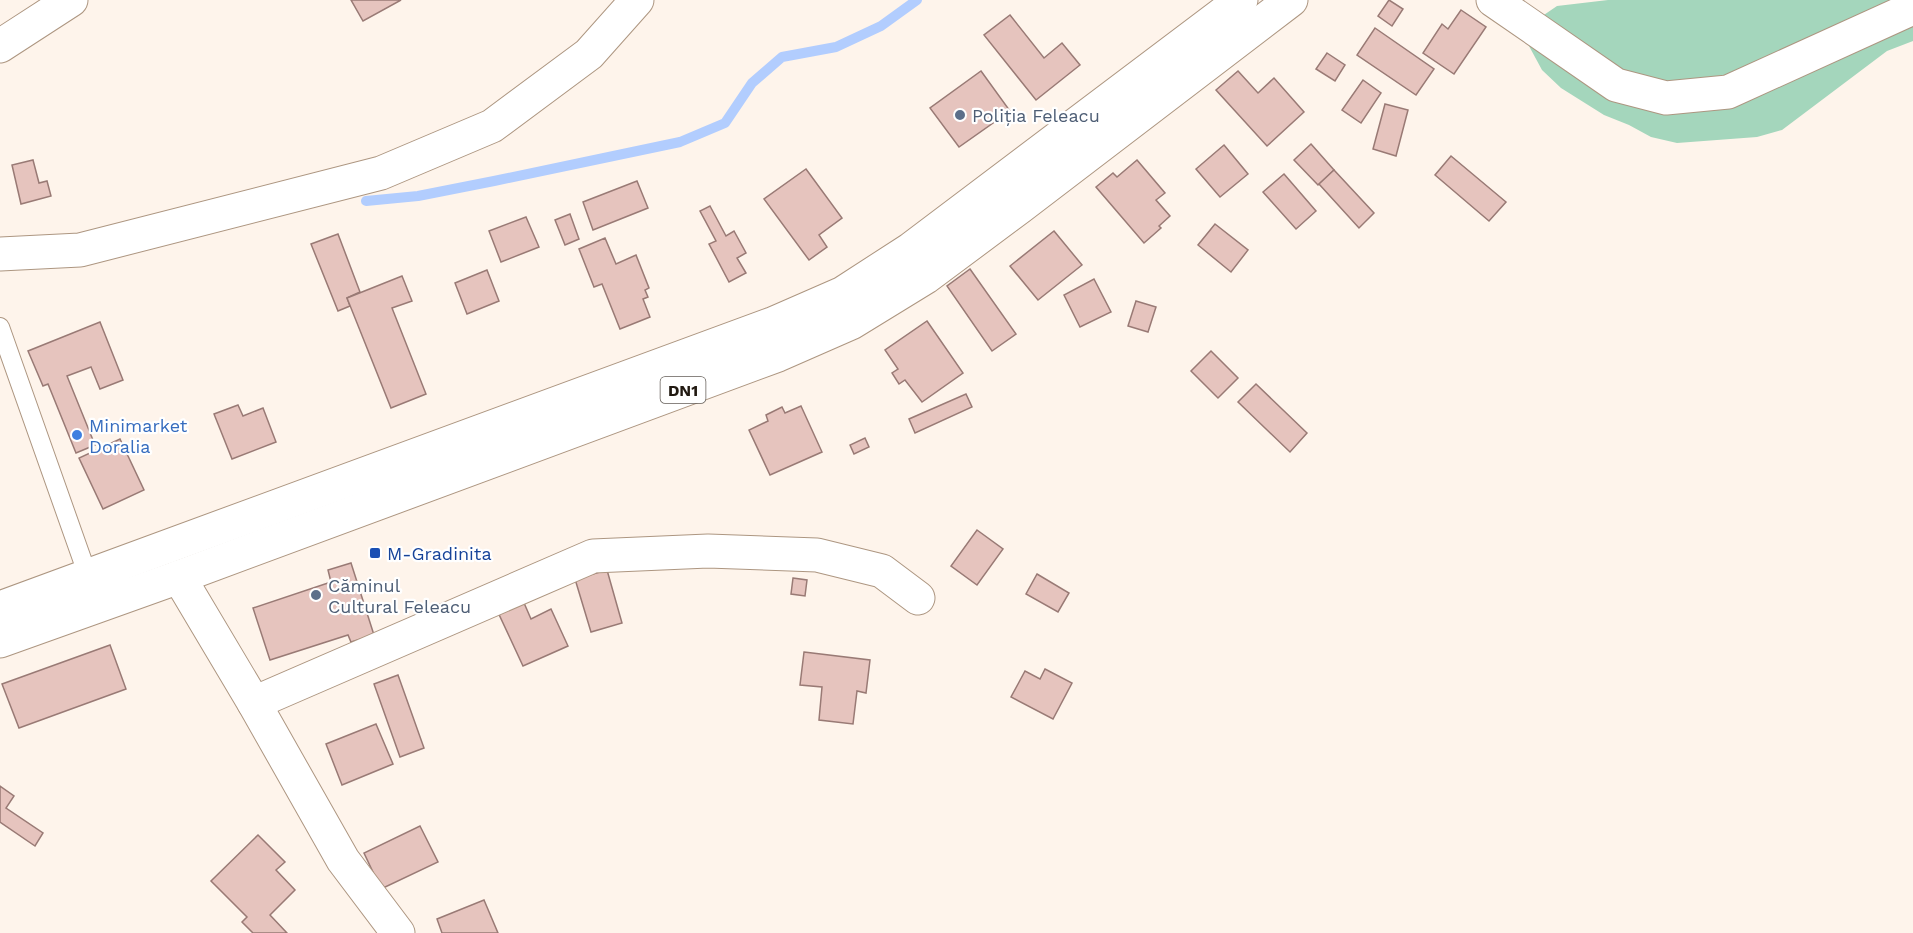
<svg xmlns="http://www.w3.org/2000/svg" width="1913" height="933" font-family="'Work Sans',sans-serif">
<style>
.green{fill:#a4d6bc}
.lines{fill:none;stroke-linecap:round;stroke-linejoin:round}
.stream{stroke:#b2cdfe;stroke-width:10}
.building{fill:#e6c4be;stroke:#997a75;stroke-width:1.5}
.lane-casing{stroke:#ad9681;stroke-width:20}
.street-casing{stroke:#ad9681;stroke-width:35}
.primary-casing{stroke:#ad9681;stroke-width:35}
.lane{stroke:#fff;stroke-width:18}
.street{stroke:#fff;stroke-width:33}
.primary{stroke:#fff;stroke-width:33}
.service-dot{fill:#5c6f8a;stroke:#fff;stroke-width:2}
.shop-dot{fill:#3f7fe0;stroke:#fff;stroke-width:2}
.transit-dot{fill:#1a4fb4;stroke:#fff;stroke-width:2}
.labels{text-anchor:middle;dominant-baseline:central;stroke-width:4.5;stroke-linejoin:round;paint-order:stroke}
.shield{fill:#fff;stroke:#645e58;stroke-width:1.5}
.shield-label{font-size:16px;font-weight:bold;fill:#211911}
.service-label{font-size:18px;fill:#4e5e75;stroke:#fff;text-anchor:start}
.shop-label{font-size:18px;fill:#366cbe;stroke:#fff;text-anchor:start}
.transit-label{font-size:18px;fill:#164399;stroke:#fff;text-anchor:start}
</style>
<rect width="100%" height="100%" fill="#fef4eb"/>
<path class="green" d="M1608,0H1913V41L1887,51L1782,130L1757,137L1677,143L1651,137L1629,125L1604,115L1561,88L1542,70L1529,46L1535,21L1557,6Z"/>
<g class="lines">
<path class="stream" d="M366,201L418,196L494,181L680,142L725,123L752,83L782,57L836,47L881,26L917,0"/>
</g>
<g class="building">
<path d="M351,0H401L363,21Z"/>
<path d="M1389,0L1403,9L1392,26L1378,16Z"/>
<path d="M1461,10L1486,27L1454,74L1423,53L1442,24L1448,29Z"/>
<path d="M1010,15L1044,58L1062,43L1080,65L1036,100L984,35Z"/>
<path d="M1375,28L1434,69L1416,95L1357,55Z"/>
<path d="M1327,53L1345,65L1335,81L1316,69Z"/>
<path d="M981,71L1010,111L959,147L930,108Z"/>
<path d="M1238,71L1258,93L1274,78L1304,112L1267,146L1216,90Z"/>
<path d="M1363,80L1381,93L1361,123L1342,110Z"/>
<path d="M1385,104L1408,110L1396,156L1373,149Z"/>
<path d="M1311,144L1334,170L1318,185L1294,160Z"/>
<path d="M1224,145L1248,174L1220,197L1196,169Z"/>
<path d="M1451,156L1506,202L1489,221L1435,175Z"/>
<path d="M33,160L39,183L47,181L51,196L21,204L12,165Z"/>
<path d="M1137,160L1165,193L1156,200L1170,216L1159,226L1161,228L1144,243L1096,187L1113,173L1117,177Z"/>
<path d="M806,169L842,218L819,235L827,247L809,260L764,199Z"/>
<path d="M1334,170L1374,213L1359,228L1319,184Z"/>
<path d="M1284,174L1316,211L1296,229L1263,192Z"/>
<path d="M637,181L648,208L593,230L583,202Z"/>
<path d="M710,206L726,236L734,231L746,253L737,258L746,273L729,282L709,244L716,241L700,211Z"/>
<path d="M570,214L579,239L565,245L555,220Z"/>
<path d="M526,217L539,247L501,262L489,231Z"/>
<path d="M1215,224L1248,250L1231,272L1198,245Z"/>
<path d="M1054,231L1082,265L1038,300L1010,266Z"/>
<path d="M338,234L360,292L347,298L350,306L338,311L311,244Z"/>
<path d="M605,238L616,264L636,255L649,288L645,290L648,297L643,299L650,317L620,329L602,284L594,287L579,249Z"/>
<path d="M970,269L1016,334L992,351L947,286Z"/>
<path d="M487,270L499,301L467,314L455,283Z"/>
<path d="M402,276L412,301L392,308L426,394L391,408L347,298Z"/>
<path d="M1094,279L1111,312L1080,327L1064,295Z"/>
<path d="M1136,301L1156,307L1148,332L1128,326Z"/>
<path d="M927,321L963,373L922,402L905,380L899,384L892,373L898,369L885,350Z"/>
<path d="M100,322L123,380L100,389L91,367L67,376L95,445L76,453L48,384L43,386L28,351Z"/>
<path d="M1211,351L1238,378L1218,398L1191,371Z"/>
<path d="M1256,384L1307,433L1290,452L1238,402Z"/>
<path d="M966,394L972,407L915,433L909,419Z"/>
<path d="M238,405L243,416L263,408L276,442L232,459L214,414Z"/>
<path d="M801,406L822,452L770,475L749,430L768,421L766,415L782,407L785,413Z"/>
<path d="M865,438L869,447L854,454L850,445Z"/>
<path d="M120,439L144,490L103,509L79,458Z"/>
<path d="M977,530L1003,549L977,585L951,566Z"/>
<path d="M351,563L374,635L351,642L348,635L270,660L253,608L331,582L328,570Z"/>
<path d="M607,570L622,623L591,632L575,579Z"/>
<path d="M1037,574L1069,593L1058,612L1026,594Z"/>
<path d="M793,578L807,580L805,596L791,594Z"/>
<path d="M521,596L531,619L551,609L568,646L523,666L496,608Z"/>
<path d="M110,645L126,689L19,728L2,684Z"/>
<path d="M804,652L870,660L866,693L857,691L853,724L819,720L822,687L800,685Z"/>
<path d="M1045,669L1072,683L1053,719L1011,697L1025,671L1040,679Z"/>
<path d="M398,675L424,748L400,757L374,684Z"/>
<path d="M376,724L393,764L342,785L326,744Z"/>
<path d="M0,786L14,796L6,808L43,833L35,846L0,822Z"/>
<path d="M420,826L438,862L381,889L364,853Z"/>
<path d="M258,835L285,862L276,870L295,890L270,915L287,933H253L242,922L247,917L211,881Z"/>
<path d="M484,900L498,933H442L437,919Z"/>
</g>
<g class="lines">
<g class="lane-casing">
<path id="lane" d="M0,327L88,576"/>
</g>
<g class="street-casing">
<g id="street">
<path d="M1493,0L1616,85L1666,98L1728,92L1913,8"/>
<path d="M0,46L71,0"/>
<path d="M0,254L80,250L381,173L492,126L589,54L637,0"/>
<path d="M179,577L254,703L343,860L398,933"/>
<path d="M254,703L593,556L708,551L817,555L882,571L918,598"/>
</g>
</g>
<g class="primary-casing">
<g id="primary">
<path d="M0,608L772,324L843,293L911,249L1241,0"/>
<path d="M0,641L179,577L778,355L851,323L926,277L1020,207L1291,0"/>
</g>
</g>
<use href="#lane" class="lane"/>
<use href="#street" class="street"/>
<use href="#primary" class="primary"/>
</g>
<g class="service-dot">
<circle cx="960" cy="115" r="6"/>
<circle cx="316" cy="595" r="6"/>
</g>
<circle class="shop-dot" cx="77" cy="435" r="6"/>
<rect class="transit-dot" x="369" y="547" width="12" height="12" rx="3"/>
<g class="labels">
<rect class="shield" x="660.5" y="377" width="45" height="26" rx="4.5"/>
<g class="shield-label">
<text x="683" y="390">DN1</text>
</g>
<g class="service-label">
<text x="972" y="115">Poliția Feleacu</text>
<text x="328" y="585">Căminul<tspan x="328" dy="21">Cultural Feleacu</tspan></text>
</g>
<g class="shop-label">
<text x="89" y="425">Minimarket<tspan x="89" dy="21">Doralia</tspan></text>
</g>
<g class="transit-label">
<text x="387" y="553">M-Gradinita</text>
</g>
</g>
</svg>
